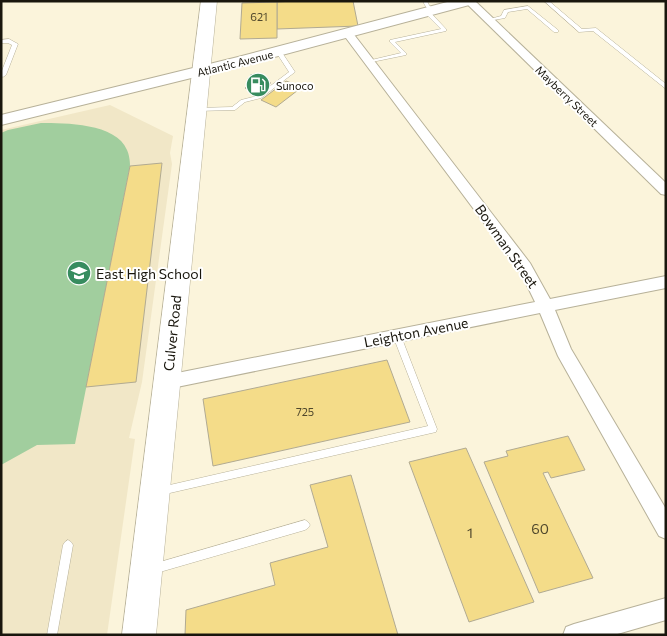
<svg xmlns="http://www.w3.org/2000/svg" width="667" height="636" font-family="Commissioner,sans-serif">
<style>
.built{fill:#f1e7c7}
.green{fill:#a1ce9e}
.building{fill:#f4dc89;stroke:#b1aa92}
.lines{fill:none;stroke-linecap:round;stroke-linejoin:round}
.service-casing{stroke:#b7b199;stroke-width:1}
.minor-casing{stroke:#b7b199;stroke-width:2}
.secondary-casing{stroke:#b7b199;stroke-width:2}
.primary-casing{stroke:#b7b199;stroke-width:1}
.service{fill:#fff;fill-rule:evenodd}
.minor{fill:#fff;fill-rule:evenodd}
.secondary{fill:#fff;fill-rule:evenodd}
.primary{fill:#fff;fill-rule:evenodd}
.labels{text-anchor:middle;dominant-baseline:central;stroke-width:4;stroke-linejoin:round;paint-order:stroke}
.number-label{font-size:11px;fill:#50482c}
.far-street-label{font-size:11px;fill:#19160d;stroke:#fff}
.far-poi-label{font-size:11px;fill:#19160d;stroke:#fff;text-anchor:start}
.street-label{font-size:14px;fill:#19160d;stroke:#fff}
.poi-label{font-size:14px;fill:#19160d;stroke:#fff;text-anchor:start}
.near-number-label{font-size:14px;fill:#50482c}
</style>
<rect width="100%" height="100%" fill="#fbf4db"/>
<path class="built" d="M110,105L173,136L170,153L172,164L142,382L129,438L135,439L107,635H1V130Z"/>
<path class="green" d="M41,123C65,123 116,123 127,150C129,154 130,161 130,166L75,444L37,445L1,465V133L8,130Z"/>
<g class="building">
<path d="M293,1H353L358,26L277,29V2Z"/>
<path d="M277,2V38L240,39L242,3Z"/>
<path d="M259,78L271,83L257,93L245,88Z"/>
<path d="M286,81L302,87L276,107L261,100Z"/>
<path d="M162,163L136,382L86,387L130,166Z"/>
<path d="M387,360L410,422L213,466L203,399Z"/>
<path d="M568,436L585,470L551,478L548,472L543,473L593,578L539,593L484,462L508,456L506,451Z"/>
<path d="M466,448L534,602L469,622L409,462Z"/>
<path d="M351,475L398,635H185L186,610L275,585L270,563L328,547L310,485Z"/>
</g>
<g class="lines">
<g class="service-casing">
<g id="service">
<path d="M423,1H427L429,5L435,11V12C429,13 425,6 423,1Z"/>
<path d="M544,1H549L582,29L596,28L666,84V89L593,31L579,32Z"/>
<path d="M528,6L558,30V32H554L527,9L508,12L505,18L488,21L486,20L501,16L504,10Z"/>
<path d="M425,11H429L446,29V31L395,42L406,53V55L367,63V61L401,53L390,42V40L441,29L425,13Z"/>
<path d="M9,39L18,44L6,75L3,77L1,76V73L12,45L8,43H1V40Z"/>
<path d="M277,51H281L295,72L261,98L245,102L235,110L195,111V109L197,108L232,107L241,100L257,96L289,72L276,52Z"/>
<path d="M397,333L400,334L401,336L437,429L436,432L161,495L158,494L156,491L158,488L161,487L428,426L393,336L394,334Z"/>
<path d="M305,520L308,522L310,525L308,528L305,530L153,574L150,572L148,569L150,566L153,564Z"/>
<path d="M68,540L71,542L73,545L57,635H47L63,545L65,542Z"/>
</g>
</g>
<g class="minor-casing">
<g id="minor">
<path d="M464,1H475L666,183V195L661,194Z"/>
<path d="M348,31L352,32L530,263L550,299L666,276V288L555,310L571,349L666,509V539L659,536L558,356L540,313L167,389L161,387L158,382L161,377L167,375L535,302L520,271L343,34Z"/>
<path d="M666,598V620L614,635H563L566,627L574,624Z"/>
</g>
</g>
<g class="secondary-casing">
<path id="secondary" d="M451,1H475L473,4L248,64L1,125V115L238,57Z"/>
</g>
<g class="primary-casing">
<path id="primary" d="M201,1H217L156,635H122Z"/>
</g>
<use href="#service" class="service"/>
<use href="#minor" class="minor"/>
<use href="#secondary" class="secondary"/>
<use href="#primary" class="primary"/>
</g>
<defs>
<g id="fuel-disc" transform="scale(1.25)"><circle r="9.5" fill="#378c5f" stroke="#fff"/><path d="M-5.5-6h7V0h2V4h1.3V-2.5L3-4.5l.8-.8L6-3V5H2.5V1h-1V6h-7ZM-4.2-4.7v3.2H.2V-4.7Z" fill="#fff"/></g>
<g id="school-disc" transform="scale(1.25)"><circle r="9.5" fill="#378c5f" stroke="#fff"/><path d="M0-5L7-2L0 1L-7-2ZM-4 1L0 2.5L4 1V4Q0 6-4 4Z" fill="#fff"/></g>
</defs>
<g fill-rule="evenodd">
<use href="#fuel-disc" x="258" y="85"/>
<use href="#school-disc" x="79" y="273"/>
</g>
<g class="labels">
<g class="number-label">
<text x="259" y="16">621</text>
<text x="305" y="411">725</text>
</g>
<g class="far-street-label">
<text transform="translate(235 63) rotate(-14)">Atlantic Avenue</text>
<text transform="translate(567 96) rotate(44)">Mayberry Street</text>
</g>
<g class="far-poi-label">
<text x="276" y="85">Sunoco</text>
</g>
<g class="street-label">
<text transform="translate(507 246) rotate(55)">Bowman Street</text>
<text transform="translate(416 332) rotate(-11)">Leighton Avenue</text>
<text transform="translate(172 333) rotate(-84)">Culver Road</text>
</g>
<g class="poi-label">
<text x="96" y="273">East High School</text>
</g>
<g class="near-number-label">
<text x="540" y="528">60</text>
<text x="470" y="532">1</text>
</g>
</g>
<rect width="667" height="636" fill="none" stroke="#19160d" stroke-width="5"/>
</svg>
